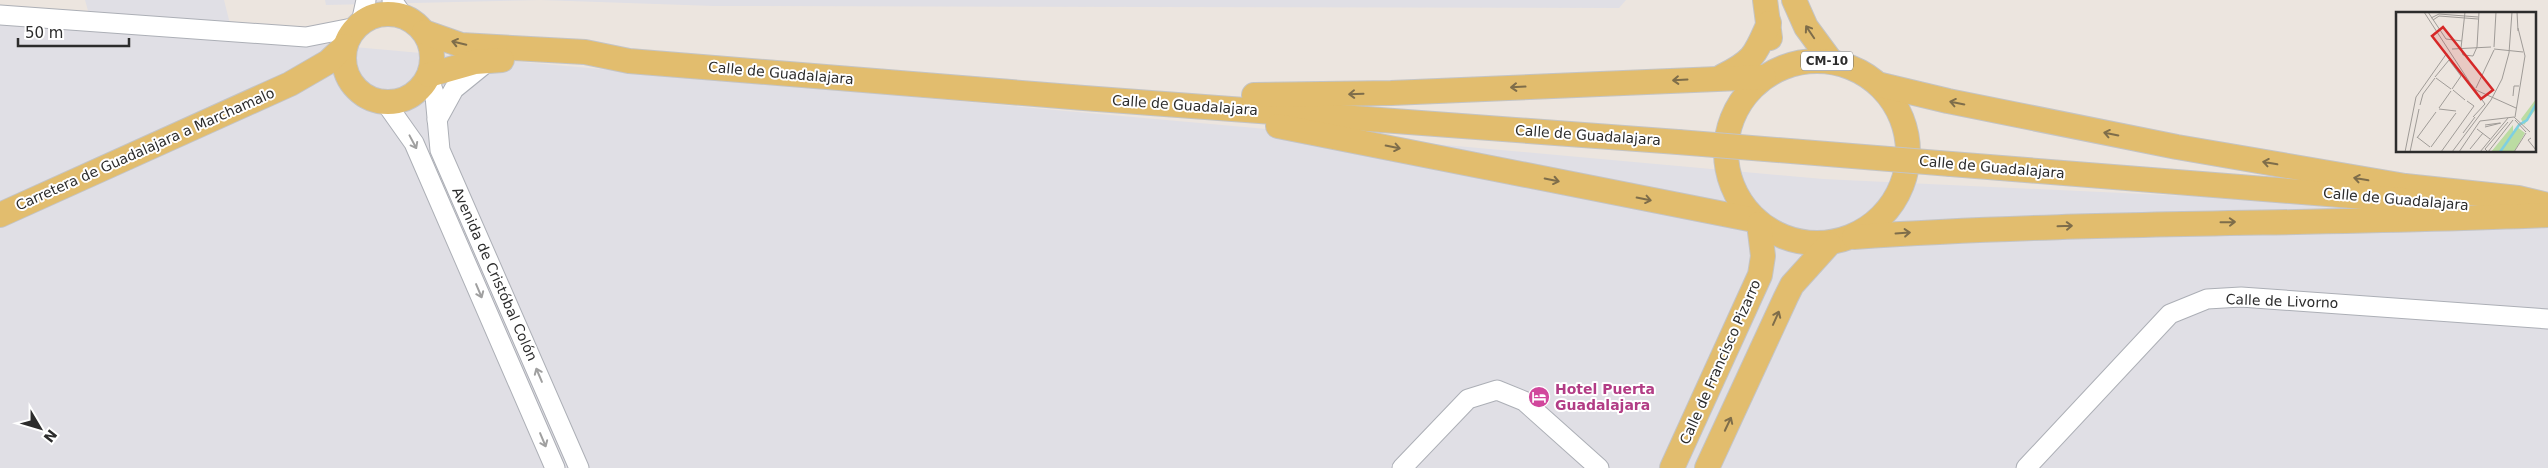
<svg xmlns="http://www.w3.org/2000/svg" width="2548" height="468" font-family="'DejaVu Sans',sans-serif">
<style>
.industrial{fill:#e0dfe5}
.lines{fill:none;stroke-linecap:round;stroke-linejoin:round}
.minor-casing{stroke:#acafb6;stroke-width:21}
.major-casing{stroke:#c4c4c4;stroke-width:26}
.minor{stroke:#fff;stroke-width:19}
.major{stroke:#e2bd6e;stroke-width:24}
.major-bridge-casing{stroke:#c4c4c4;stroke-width:26;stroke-linecap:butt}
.major-bridge{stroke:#e2bd6e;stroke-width:24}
.oneway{stroke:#7e6d4a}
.oneway2{stroke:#a0a0a0}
.labels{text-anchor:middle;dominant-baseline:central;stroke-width:4;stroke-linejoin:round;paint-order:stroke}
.shield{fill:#fff;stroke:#6b6b6b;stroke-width:1}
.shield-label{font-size:12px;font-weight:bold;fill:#2c2c2c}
.street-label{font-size:14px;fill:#2c2c2c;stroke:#fff}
.hotel-label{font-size:14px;font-weight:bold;fill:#b23c85;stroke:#fff;text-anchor:start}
.inset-river{fill:none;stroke:#7ed0e2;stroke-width:2.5}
.inset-road{fill:none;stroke:#9f9b97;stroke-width:1}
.view{fill:#d62828;fill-opacity:0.15;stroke:#d62828;stroke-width:2.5}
.inset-edge{fill:none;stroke:#2c2c2c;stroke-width:2.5}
</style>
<rect width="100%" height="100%" fill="#ece5df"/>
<g class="industrial">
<path d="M85,0H224L233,36L1823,179L2548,213V468H0V23L94,32Z"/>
<path d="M325,0H1626L1619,8L714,6L540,0L326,5Z"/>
</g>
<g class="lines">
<g class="minor-casing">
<g id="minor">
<path d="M392,0L403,16"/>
<path d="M0,15L306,37L357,27"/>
<path d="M361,23L366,0"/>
<path d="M428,76L435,96L440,150L579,468"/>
<path d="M385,102L414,143L555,468"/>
<path d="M437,120L454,89L486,63"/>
<path d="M1402,468L1468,399L1497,390L1524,401L1599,468"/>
<path d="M2026,468L2170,314L2207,299L2241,297L2548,319"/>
</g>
</g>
<g class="major-casing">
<g id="major">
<path d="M1765,0L1770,38"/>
<path d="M1794,0L1806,27L1831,61"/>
<circle cx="388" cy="58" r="44"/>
<path d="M424,32L461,45L585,52L629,61L1084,98L1678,142"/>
<circle cx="1817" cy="152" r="91"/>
<path d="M429,75L475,62L502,60"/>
<path d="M1723,76C1755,60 1755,54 1769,23"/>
<path d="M1881,85L1948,101L2177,147L2405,186L2518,198L2548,205"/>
<path d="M1254,95L1391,93L1764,77"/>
<path d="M1278,126L1754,220"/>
<path d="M1951,164L2402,200"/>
<path d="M0,215L290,84L328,62L345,46"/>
<path d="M1854,237C2085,221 2317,225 2548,215"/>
<path d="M1672,468L1760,275L1763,256L1759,224"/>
<path d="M1707,468L1786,297L1792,285L1829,244"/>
</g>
</g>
<use href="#minor" class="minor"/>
<use href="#major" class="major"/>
<g class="major-bridge-casing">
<path id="major-bridge" d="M1678,142L1951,164"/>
</g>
<use href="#major-bridge" class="major-bridge"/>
</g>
<defs><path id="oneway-shaft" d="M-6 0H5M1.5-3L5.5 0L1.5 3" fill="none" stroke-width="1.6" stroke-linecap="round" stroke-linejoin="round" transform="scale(1.25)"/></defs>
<g class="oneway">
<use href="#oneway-shaft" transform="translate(1810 32) rotate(-124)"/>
<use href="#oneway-shaft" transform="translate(459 43) rotate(-167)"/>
<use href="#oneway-shaft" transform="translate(1680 80) rotate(177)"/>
<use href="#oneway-shaft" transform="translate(1518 87) rotate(177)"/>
<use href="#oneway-shaft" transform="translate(1356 94) rotate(178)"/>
<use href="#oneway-shaft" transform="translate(1957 103) rotate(-169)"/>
<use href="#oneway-shaft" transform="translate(2111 134) rotate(-169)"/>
<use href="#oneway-shaft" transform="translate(1393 147) rotate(11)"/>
<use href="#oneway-shaft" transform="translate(2270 163) rotate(-170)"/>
<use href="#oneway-shaft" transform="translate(2361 179) rotate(-170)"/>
<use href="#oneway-shaft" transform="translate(1552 180) rotate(12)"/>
<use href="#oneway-shaft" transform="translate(1644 199) rotate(11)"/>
<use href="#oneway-shaft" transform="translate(2228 222) rotate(-1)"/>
<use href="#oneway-shaft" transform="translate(2065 226) rotate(-2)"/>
<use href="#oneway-shaft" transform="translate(1903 233) rotate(-4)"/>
<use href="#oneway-shaft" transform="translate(1776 318) rotate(-66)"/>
<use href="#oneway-shaft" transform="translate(1728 424) rotate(-65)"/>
</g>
<g class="oneway2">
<use href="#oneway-shaft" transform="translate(413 142) rotate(62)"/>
<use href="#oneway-shaft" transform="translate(479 291) rotate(67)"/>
<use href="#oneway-shaft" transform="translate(539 375) rotate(-113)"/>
<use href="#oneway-shaft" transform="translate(543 440) rotate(67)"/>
</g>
<defs>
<g id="hotel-disc" transform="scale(1.125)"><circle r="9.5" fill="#d1479c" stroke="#fff"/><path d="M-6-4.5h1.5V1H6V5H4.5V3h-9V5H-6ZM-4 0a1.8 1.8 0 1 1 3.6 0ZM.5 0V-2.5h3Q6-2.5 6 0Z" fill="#fff"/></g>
</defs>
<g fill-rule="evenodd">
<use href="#hotel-disc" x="1539" y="397"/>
</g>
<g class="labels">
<rect class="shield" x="1801" y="51.5" width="52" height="19" rx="4"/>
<g class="shield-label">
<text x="1827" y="61">CM-10</text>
</g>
<g class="street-label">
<text transform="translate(781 73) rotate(5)">Calle de Guadalajara</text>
<text transform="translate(1185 105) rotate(4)">Calle de Guadalajara</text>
<text transform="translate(1588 135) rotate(4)">Calle de Guadalajara</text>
<text transform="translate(145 149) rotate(-24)">Carretera de Guadalajara a Marchamalo</text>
<text transform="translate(1992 167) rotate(5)">Calle de Guadalajara</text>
<text transform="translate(2396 199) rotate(5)">Calle de Guadalajara</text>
<text transform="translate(495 274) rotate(66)">Avenida de Cristóbal Colón</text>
<text transform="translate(2282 301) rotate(2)">Calle de Livorno</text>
<text transform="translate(1720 362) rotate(-66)">Calle de Francisco Pizarro</text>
</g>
<g class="hotel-label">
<text x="1555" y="389">Hotel Puerta<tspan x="1555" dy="16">Guadalajara</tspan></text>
</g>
</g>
<g transform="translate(2396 12)">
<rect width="140" height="140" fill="#ece5df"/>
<path d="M140,87V97L128,113L125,107ZM117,113V120L121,115L129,121L118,140H95Z" fill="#bbdca2"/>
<path class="inset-river" d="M104,140L123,113L131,108L140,92"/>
<path class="inset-road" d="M28,0L78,77L80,78L74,71M32,0L50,27L66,29M121,0L122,19M35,6L43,2L82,5M37,8L43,4L82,7M81,35L83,0M98,35L100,0M65,36L69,0M56,37L95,35M65,37L67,43L77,44L81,35M98,37L127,40M39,65L53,48L65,64L56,77M40,66L55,77M80,76L98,38M57,78L69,88M80,78L120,96M117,84L118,74H123M24,93L27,82L39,66M43,96L55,79M43,97L60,99M77,105L89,92L79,78M118,105L134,120M119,105L129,44L122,16M119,108L130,120M112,110L89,137L92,140L117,108M89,113L104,111M89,115L105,111M81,117L94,127M67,121L79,105M21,125L34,135M21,126L40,100M135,126L132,128L140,138M35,135L60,101M74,137L87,121M9,140L20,85L51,41M14,140L23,97M45,140L78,94L71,89M56,140L95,88L106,67L113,41L116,0M63,140L84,109L118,105M84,140L112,106M118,140L130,121"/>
<path class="view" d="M47,15L97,78L85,87L36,24Z"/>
<rect width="140" height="140" class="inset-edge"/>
</g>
<g transform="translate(40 428) rotate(128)" stroke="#ffffff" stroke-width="4" paint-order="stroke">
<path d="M0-4L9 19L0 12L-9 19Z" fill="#2c2c2c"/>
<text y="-8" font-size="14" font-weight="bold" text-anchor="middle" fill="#2c2c2c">N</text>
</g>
<path d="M18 38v8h111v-8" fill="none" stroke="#2c2c2c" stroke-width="2.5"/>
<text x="25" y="38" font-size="15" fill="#2c2c2c" stroke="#ffffff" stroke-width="4" paint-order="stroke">50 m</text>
</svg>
